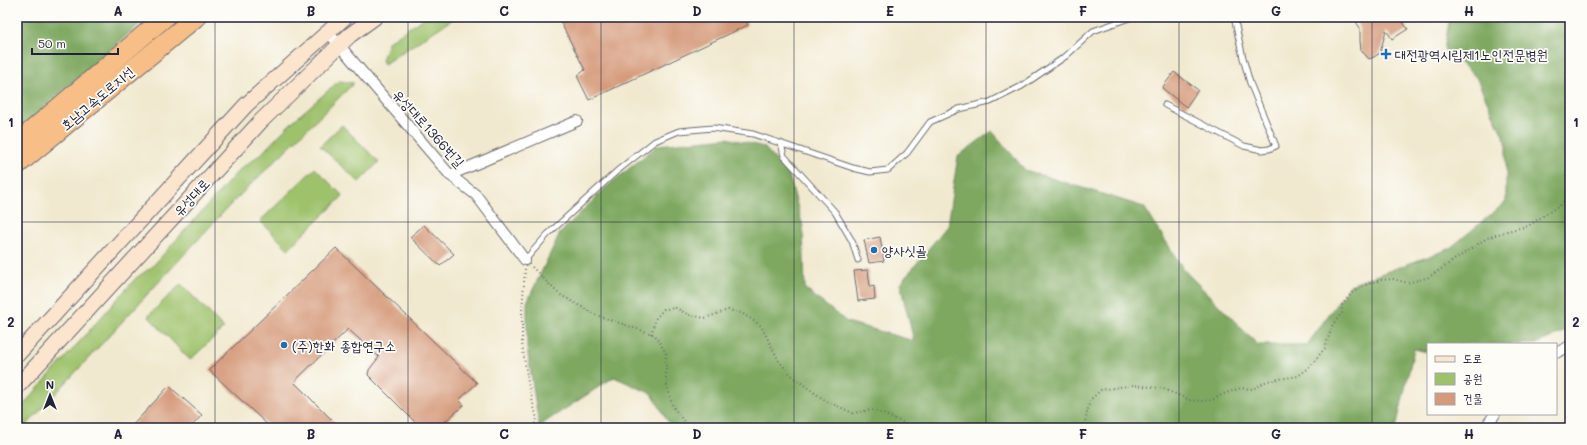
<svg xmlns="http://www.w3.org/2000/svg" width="1587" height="445" viewBox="0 0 1587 445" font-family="Mali,'Poor Story',sans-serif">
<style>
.green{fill:#9ec26c;stroke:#607254}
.forest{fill:#7ea860;stroke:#50654e}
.building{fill:#d59a7a}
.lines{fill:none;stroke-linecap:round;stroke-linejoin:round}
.lane-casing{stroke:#6a686f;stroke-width:7}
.street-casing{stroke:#6a686f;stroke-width:12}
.secondary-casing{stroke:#6a686f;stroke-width:17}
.highway-casing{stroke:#6a686f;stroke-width:21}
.path{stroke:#6a686f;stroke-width:2;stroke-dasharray:1 3;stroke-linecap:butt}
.lane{stroke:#fff;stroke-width:5}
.street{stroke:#fff;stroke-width:10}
.secondary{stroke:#fce5cf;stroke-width:15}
.highway{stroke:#f7be87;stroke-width:19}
.grid{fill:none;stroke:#22223b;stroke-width:1;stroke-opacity:0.55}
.poi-dot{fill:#1f6fb2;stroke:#fdfcf7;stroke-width:1.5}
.labels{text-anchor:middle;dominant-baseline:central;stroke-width:3.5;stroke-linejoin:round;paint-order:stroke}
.poi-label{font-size:14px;fill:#22223b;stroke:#fdfcf7;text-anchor:start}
.street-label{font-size:14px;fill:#22223b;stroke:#fdfcf7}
.neatline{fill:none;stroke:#22223b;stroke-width:1.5}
.grid-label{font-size:13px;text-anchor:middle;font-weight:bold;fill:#22223b}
</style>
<rect width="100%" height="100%" fill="#fdfcf7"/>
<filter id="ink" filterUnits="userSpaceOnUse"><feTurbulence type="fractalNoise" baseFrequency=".025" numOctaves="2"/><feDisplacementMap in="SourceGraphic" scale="8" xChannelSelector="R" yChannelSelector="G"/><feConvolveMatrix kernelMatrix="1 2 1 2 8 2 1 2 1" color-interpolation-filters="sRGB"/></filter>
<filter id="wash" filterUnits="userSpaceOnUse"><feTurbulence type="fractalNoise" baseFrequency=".012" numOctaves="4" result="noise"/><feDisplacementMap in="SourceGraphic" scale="16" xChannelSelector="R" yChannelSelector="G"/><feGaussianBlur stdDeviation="0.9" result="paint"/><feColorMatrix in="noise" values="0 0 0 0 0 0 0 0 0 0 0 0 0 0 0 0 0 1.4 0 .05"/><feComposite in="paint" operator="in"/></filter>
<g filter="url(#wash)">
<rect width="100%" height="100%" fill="#f1e9cf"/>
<g class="green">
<polygon points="425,17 456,17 384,64 382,60 388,42"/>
<polygon points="339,81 354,83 230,205 24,428 17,428 17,412 136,278 152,267 240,169 261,154 292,122"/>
<polygon points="342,125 379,162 359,182 320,146"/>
<polygon points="315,168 343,196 288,249 260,221"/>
<polygon points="181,284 224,328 190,360 148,316"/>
</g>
<g class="forest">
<polygon points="29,17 148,17 17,131 17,27"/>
<polygon points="1450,17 1570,17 1570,329 1536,344 1428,344 1428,352 1414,349 1396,428 673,428 667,420 652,394 614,377 539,426 527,348 527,302 560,233 604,189 658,145 727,138 764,147 789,175 803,227 805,289 847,322 914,341 900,284 947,226 958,156 992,131 1025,170 1144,207 1184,270 1258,345 1307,345 1350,285 1449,249 1506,202 1506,142 1476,77 1444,49"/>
</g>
<g id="blocks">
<g class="building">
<polygon points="558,17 744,17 748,25 589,100 577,76 585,70"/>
<polygon points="1353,17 1399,17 1408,29 1392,39 1386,30 1380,53 1374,57 1369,59 1361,50 1360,41 1360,28"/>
<polygon points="1174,72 1198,90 1186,107 1162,88"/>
<polygon points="424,225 454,254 440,266 410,237"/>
<polygon points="880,237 884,261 869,263 864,240"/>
<polygon points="336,248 477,383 459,400 464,405 438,428 421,428 368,375 369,370 379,357 348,329 294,382 340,428 271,428 209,370"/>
<polygon points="868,270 870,287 874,286 875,299 858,301 854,271"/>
<polygon points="169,386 202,415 190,428 130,428"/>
</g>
</g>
</g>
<g filter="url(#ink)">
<use href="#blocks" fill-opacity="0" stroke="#6a686f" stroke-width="1"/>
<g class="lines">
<g class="lane-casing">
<g id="lane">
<polyline points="1165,105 1244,146 1262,150 1269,149 1276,146 1250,83 1243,58 1234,17"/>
<polyline points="781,143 784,156 835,212 852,241 858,260"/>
<polyline points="525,260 548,234 617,171 655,141 679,131 713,128 753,134 853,168 870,172 888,170 907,153 930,122 959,109 990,102 1022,86 1066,56 1093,31 1132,17"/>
</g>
</g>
<g class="street-casing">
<g id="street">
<polyline points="17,17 18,17"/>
<polyline points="328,32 450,175 476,195 525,260"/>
<polyline points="450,175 577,121"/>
<polyline points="1556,353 1570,346"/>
<polyline points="1485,428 1495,414"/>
</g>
</g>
<g class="secondary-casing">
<g id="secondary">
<polyline points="17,355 246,105 345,17"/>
<polyline points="17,387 261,121 350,35 375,17"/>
</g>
</g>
<g class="highway-casing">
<g id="highway">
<polyline points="17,143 165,17"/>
<polyline points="17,165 196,17"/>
</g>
</g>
<g class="path">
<polyline points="532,267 559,294 596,315 655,335 666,353 666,382 673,407 689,428"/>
<polyline points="525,269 522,311 522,344 528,383 537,419 533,428"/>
<polyline points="651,334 656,318 664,309 676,308 689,315 705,318 728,310 742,313 761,326 779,361 794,378 826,401 853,413 872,410 883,414 916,428"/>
<polyline points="1081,428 1085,422 1090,400 1101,390 1133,385 1161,388 1190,400 1201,401 1212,400 1223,394 1241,388 1253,389 1267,381 1298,376 1309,368 1325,348 1333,324 1342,313 1342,305 1352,293 1365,285 1381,280 1393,279 1408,283 1429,277 1487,238 1507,231 1528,226 1560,205 1567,197 1569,188 1566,175 1570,167"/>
</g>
<use href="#lane" class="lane"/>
<use href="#street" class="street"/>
<use href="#secondary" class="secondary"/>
<use href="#highway" class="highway"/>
</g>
</g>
<path class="grid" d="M215,17V428M408,17V428M601,17V428M794,17V428M986,17V428M1179,17V428M1372,17V428M17,222H1570"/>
<g class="poi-dot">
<path d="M1384 48h4v4h4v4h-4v4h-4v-4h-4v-4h4z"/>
<circle cx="874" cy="250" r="4"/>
<circle cx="284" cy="345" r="4"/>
</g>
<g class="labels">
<g class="poi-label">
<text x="1395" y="54">대전광역시립제1노인전문병원</text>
<text x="882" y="250">양사싯골</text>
<text x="292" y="345">(주)한화 종합연구소</text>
</g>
<g class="street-label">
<text transform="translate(97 98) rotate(-40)">호남고속도로지선</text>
<text transform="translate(429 128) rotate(48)">유성대로1366번길</text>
<text transform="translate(191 197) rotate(-47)">유성대로</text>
</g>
</g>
<rect width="1587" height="445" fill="none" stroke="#fdfcf7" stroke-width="44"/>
<rect x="1427" y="343" width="130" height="72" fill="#fdfcf7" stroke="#a5a5ac"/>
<rect x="1435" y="356" width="20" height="6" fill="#fce5cf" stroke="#a5a5ac"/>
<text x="1463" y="363" font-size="12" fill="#22223b">도로</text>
<rect x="1435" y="373" width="20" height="12" fill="#9ec26c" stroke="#a5a5ac"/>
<text x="1463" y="383" font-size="12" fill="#22223b">공원</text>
<rect x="1435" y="393" width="20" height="12" fill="#d59a7a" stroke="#a5a5ac"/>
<text x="1463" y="403" font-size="12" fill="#22223b">건물</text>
<g transform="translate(50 395)" stroke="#fdfcf7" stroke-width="3" paint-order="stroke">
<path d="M0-3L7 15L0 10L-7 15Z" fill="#22223b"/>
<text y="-6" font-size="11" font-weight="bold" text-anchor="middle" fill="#22223b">N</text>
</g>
<path d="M32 48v6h86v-6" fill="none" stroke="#22223b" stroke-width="2"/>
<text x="38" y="48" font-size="12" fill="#22223b" stroke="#fdfcf7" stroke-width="3" paint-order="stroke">50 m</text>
<rect x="22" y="22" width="1543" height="401" class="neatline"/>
<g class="grid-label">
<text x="118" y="16">A</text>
<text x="311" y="16">B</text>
<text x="504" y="16">C</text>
<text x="697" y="16">D</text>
<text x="890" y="16">E</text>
<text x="1083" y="16">F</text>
<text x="1276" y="16">G</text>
<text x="1469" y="16">H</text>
<text x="11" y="127">1</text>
<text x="1576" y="127">1</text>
<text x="11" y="327">2</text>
<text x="1576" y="327">2</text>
<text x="118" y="439">A</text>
<text x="311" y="439">B</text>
<text x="504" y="439">C</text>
<text x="697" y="439">D</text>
<text x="890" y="439">E</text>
<text x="1083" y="439">F</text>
<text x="1276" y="439">G</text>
<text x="1469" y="439">H</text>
</g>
</svg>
